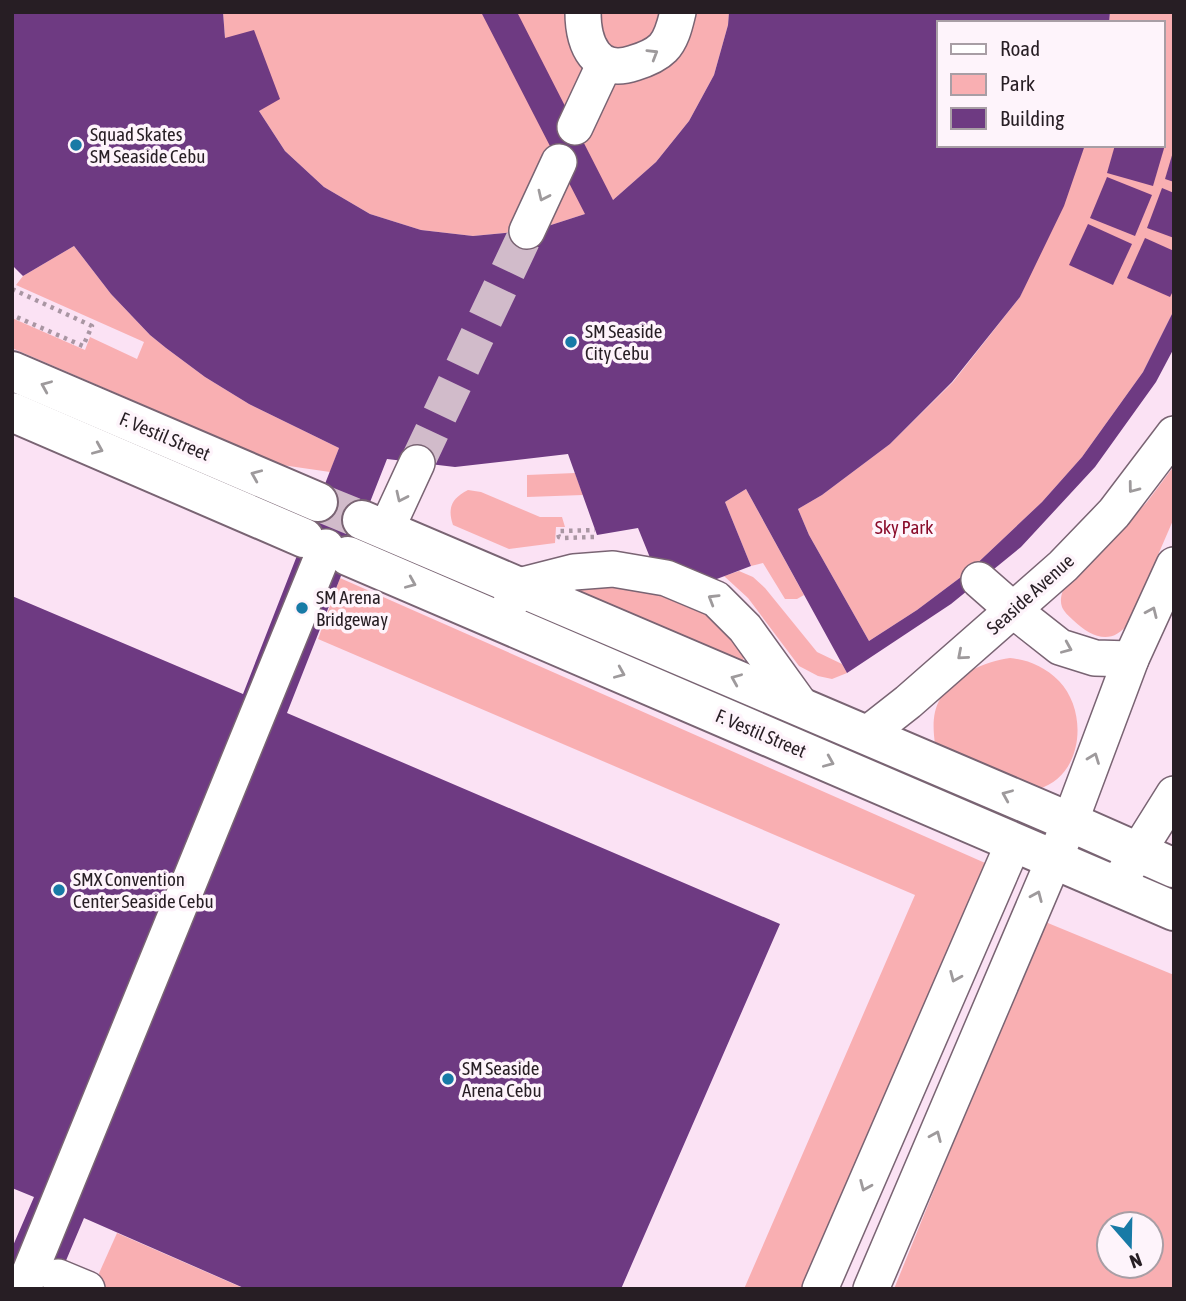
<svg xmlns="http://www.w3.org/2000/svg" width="1186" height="1301" viewBox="0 0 1186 1301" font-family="'Asap Condensed',sans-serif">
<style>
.green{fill:#f9afb2;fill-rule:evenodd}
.building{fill:#6e3a82}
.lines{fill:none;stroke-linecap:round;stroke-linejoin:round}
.minor-tunnel{stroke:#d1bbca;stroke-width:35;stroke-dasharray:35 18;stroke-linecap:butt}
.major-tunnel{stroke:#d1bbca;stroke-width:38;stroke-dasharray:38 19;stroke-linecap:butt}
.minor-casing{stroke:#796473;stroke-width:38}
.major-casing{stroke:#796473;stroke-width:42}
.path{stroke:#a996a3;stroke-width:4.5;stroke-dasharray:3.5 5;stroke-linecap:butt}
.minor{stroke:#fff;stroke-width:35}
.major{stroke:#fff;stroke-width:38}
.oneway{stroke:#9e9a9c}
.poi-dot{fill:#187aa6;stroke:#fef4fb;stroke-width:2.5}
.labels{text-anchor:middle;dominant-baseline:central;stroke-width:7;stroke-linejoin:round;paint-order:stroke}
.poi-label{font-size:19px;fill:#271e24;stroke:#fef4fb;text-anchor:start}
.street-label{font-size:19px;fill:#271e24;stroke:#fef4fb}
.park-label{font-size:19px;fill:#890a29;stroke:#fef4fb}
</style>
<rect width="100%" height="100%" fill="#fbe2f4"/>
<g class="green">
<polygon points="223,12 729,12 728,25 714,75 689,121 656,162 630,185 613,200 585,214 551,225 527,231 473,236 421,230 370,214 324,187 285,151 259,111 225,38"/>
<polygon points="1110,12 1174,12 1174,310 1143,372 1082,457 1042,502 969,571 917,610 869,641 809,535 798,509 822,495 890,444 953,382 1020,297 1085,145 1163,145 1163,23 1109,23"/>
<polygon points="74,246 111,294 150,335 166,348 205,377 249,404 339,448 330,472 282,465 12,348 12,318 85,350 90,337 137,359 144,342 16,285 23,276"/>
<path d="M1174,466V518L1129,622C1112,647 1091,637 1073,620C1069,616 1064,612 1062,607C1060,601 1061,596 1063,590L1147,502Z"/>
<polygon points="575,473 583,495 527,497 527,475"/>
<polygon points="746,489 804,595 797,599 785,599 763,563 751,566 725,502"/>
<path d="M468,490L481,492L540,517H562L565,527H556L555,543L509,549L453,525C447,508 452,498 468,490Z"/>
<polygon points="739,571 753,577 765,588 817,652 842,664 847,673 832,679 818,676 799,666 748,598 724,576"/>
<polygon points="340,578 1001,870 820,1289 744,1289 915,895 318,639"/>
<polygon points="604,579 710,608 744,655 742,668 570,593 576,586"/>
<path d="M1010,658C1029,660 1045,667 1059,681C1089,712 1083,777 1038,789L935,744C933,729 932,713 940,699C952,676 985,661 1010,658Z"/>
<path d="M1043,921L1174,975V1289H894ZM1109,1224H1151V1266H1109Z"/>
<polygon points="117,1233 243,1288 92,1289"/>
</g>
<g class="building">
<polygon points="12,12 223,12 225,38 254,30 280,99 259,111 285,151 324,187 370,214 421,230 473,236 527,231 551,225 585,214 481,12 517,12 613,200 656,162 689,121 714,75 728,25 729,12 1110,12 1109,23 939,23 939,145 1085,145 1064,206 1020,297 952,382 890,444 822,495 798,509 809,535 869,641 917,610 969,571 1042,502 1082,457 1143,372 1174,310 1174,348 1156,382 1095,467 1021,547 951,604 847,673 746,489 725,502 751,566 701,585 653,565 638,528 597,535 568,454 455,467 387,459 287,713 780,924 621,1289 246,1289 84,1218 54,1289 12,1289 12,1248 34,1197 12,1188 12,596 243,694 339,448 249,404 205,377 166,348 150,335 111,294 74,246 23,276 12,265"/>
<polygon points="1115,145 1165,145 1153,186 1107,173"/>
<polygon points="1173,152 1174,152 1174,182 1165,179"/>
<polygon points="1107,177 1152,195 1135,236 1090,218"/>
<polygon points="1162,188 1174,193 1174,238 1147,228"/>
<polygon points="1088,224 1132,244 1113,285 1069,265"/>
<polygon points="1145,238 1174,251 1174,289 1170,297 1127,278"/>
</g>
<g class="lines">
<polyline class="minor-tunnel" points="417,463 527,231"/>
<polyline class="major-tunnel" points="318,502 362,520"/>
<g class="minor-casing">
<g id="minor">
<path d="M583,12C583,44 596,76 634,63C644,60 655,56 663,48C672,39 675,24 678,12"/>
<polyline points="575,127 604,65"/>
<polyline points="527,231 559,162"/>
<polyline points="386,530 417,463"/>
<polyline points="979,580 1013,610 1060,647 1095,658 1131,659"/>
<polyline points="511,602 519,586 574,572 613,569 666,578 716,599 745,628 802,707"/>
<polyline points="866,735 908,702 1063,566 1114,513 1174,434"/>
<polyline points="1122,877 1174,794"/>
<polyline points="58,1277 87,1289"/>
<polyline points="23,1289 326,547"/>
<polyline points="820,1289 1014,842"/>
<polyline points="871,1289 1070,822 1131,659 1174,565"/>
</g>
</g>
<g class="major-casing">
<g id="major">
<polyline points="12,371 318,502"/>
<polyline points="12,412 304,538"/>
<polyline points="362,520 1070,822 1174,868"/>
<polyline points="348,556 1174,911"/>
</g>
</g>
<g class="path">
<polyline points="12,289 92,326 83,346 12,315"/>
<polyline points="594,537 562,538 559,537 558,534 560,531 595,530"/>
</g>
<use href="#minor" class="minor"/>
<use href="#major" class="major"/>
</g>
<defs><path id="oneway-chevron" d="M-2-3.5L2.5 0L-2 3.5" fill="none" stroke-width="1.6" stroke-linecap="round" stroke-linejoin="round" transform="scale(1.75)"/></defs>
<g class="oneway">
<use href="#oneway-chevron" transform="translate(653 54) rotate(-31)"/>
<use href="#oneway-chevron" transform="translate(543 196) rotate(115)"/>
<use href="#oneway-chevron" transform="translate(46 386) rotate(-157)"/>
<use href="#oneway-chevron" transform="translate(98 449) rotate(23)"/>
<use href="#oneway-chevron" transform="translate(256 475) rotate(-157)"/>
<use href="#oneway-chevron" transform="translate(1133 488) rotate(127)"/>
<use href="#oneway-chevron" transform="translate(401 497) rotate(115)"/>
<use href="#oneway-chevron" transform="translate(411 583) rotate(23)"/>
<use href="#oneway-chevron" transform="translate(713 599) rotate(-149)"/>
<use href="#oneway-chevron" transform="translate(1152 612) rotate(-66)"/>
<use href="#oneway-chevron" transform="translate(1067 648) rotate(23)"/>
<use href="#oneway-chevron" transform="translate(962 655) rotate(139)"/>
<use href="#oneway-chevron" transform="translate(620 673) rotate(23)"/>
<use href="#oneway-chevron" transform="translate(736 679) rotate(-157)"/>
<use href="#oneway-chevron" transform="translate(1094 758) rotate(-69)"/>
<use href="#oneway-chevron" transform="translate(829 762) rotate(23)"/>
<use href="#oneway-chevron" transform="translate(1007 795) rotate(-157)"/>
<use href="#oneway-chevron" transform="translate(1037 896) rotate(-67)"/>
<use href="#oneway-chevron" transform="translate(955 977) rotate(113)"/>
<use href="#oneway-chevron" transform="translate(936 1136) rotate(-67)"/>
<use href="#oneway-chevron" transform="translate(865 1186) rotate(113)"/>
</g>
<g class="poi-dot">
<circle cx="76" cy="145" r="7"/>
<circle cx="571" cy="342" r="7"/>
<circle cx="302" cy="608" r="7"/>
<circle cx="59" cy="890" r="7"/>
<circle cx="448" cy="1079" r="7"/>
</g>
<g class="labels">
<g class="poi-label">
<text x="90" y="134">Squad Skates<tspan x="90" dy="22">SM Seaside Cebu</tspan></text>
<text x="585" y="331">SM Seaside<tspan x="585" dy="22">City Cebu</tspan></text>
<text x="316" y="597">SM Arena<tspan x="316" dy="22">Bridgeway</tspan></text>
<text x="73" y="879">SMX Convention<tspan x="73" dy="22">Center Seaside Cebu</tspan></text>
<text x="462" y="1068">SM Seaside<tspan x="462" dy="22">Arena Cebu</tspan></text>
</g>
<g class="street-label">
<text transform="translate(165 436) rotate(23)">F. Vestil Street</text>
<text transform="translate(1030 594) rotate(-42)">Seaside Avenue</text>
<text transform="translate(761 733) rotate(23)">F. Vestil Street</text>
</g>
<g class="park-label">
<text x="904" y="527">Sky Park</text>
</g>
</g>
<rect width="1186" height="1301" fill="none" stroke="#271e24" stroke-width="28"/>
<rect x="937" y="21" width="228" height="126" fill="#fef4fb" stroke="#a89ea5" stroke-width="2"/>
<rect x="951" y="44" width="35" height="10" fill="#ffffff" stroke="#a89ea5" stroke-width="2"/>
<text x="1000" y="56" font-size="21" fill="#271e24">Road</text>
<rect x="951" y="74" width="35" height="21" fill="#f9afb2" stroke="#a89ea5" stroke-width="2"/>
<text x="1000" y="91" font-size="21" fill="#271e24">Park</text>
<rect x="951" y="108" width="35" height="21" fill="#6e3a82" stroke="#a89ea5" stroke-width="2"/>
<text x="1000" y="126" font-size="21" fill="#271e24">Building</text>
<g transform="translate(1130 1245) rotate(160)"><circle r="33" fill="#fef4fb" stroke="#a89ea5" stroke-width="2"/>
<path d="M0-5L12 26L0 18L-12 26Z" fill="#187aa6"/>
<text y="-10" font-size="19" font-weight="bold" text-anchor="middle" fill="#271e24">N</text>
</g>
</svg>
